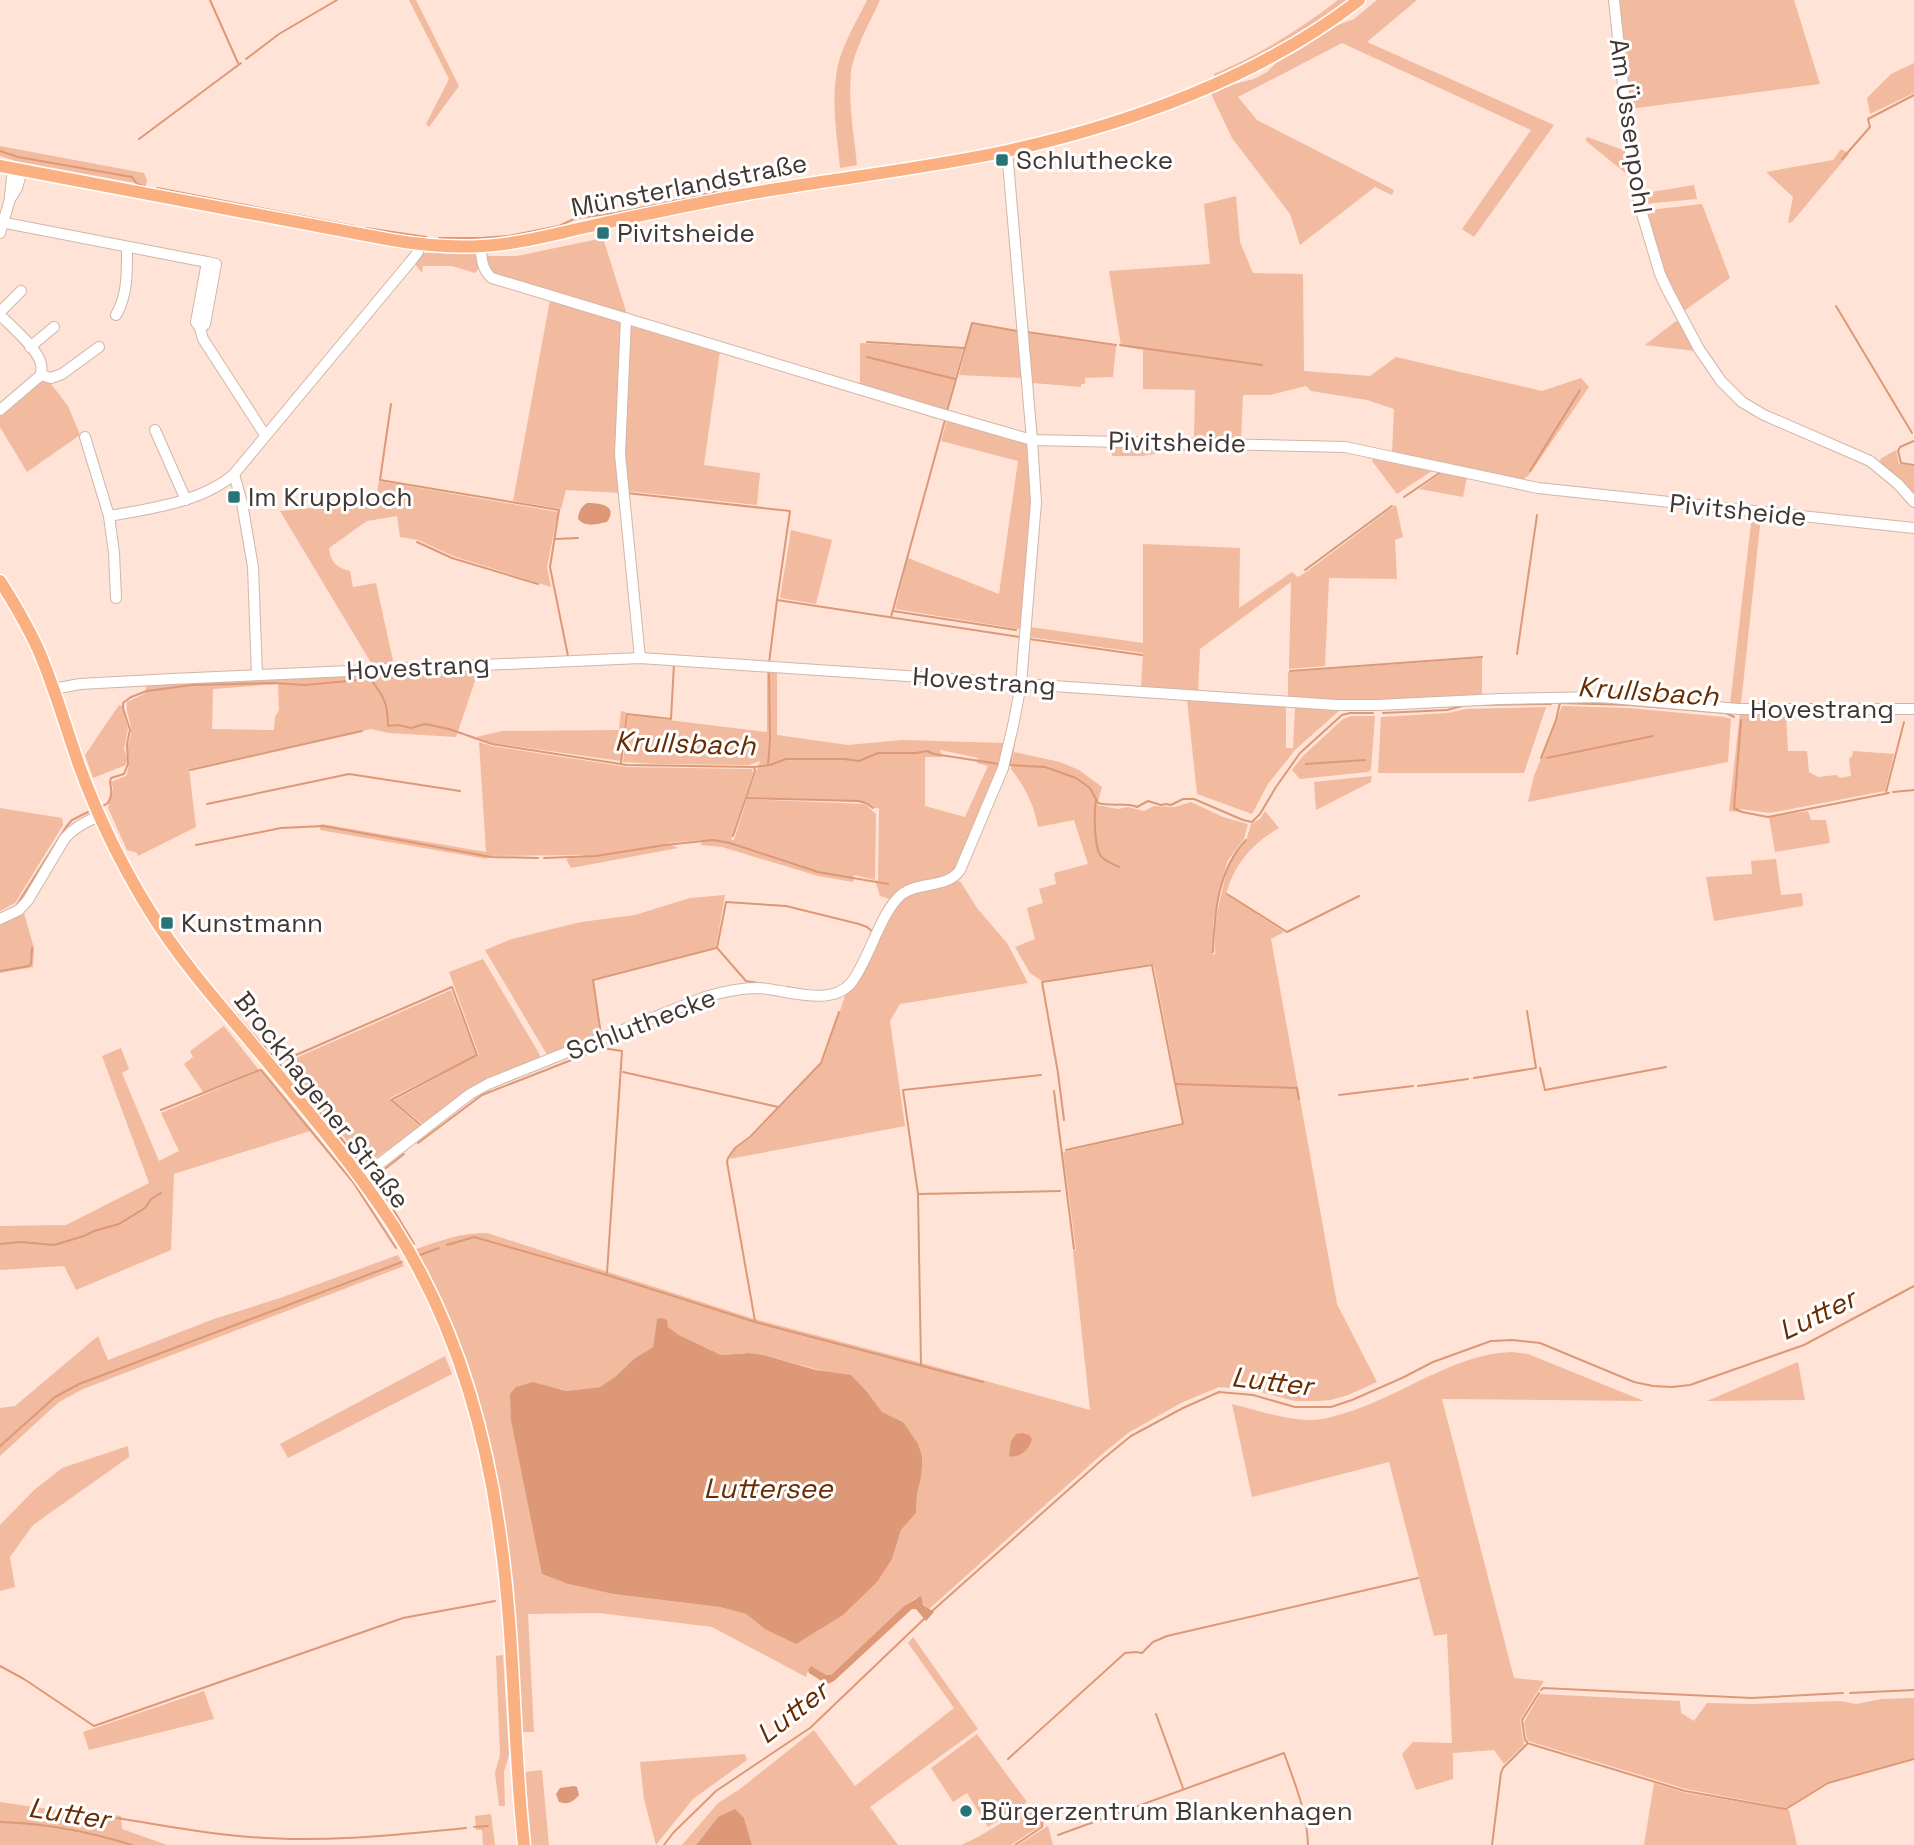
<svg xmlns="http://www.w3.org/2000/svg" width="1914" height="1845" viewBox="0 0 1914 1845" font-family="'Space Grotesk',sans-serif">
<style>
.green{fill:#f2ba9e;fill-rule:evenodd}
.water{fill:#d97}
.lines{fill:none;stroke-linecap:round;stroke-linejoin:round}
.stream{stroke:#d97;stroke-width:2}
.minor-casing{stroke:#d0b6a9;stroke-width:12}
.major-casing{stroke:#fff;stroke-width:15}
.minor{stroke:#fff;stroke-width:10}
.major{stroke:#fbb082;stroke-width:12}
.poi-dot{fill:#287375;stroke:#fff;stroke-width:2.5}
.labels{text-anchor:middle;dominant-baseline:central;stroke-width:6;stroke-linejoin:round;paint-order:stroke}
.street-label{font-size:26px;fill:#413631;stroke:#fff}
.poi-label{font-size:26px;fill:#413631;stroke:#fff;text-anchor:start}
.water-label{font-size:28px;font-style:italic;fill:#692b02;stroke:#fff}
</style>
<rect width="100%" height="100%" fill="#ffe3d6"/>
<g class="green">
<polygon points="409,0 416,0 459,86 429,127 426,124 449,79"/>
<path d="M867,0H880C871,20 854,50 851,72C848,102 854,135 857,165L840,168C837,135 831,102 837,70C841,47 857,21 867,0Z"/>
<path d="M1338,0H1348C1309,34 1261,56 1215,79L1214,74C1259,55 1299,30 1338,0Z"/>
<polygon points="1377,0 1417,0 1367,42 1554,125 1474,237 1462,229 1531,130 1342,43 1238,97 1257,120 1394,190 1392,195 1375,187 1300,245 1290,214 1232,138 1211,94 1234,84 1254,79 1267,72 1276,63 1301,49 1338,25 1354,19"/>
<polygon points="1615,0 1794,0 1820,84 1629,109"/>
<polygon points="1914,63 1914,93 1870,114 1867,98 1891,74"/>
<polygon points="1587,137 1626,151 1629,176 1586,141"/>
<polygon points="0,146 144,173 147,180 146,185 16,161 0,156"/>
<polygon points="1841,149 1849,154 1792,222 1788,223 1793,197 1766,172 1833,160"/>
<polygon points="1694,185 1697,199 1643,204 1640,194"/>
<polygon points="1236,196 1240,242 1253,273 1303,274 1304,371 1370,376 1396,357 1542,391 1581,378 1589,387 1529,475 1521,481 1392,452 1394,409 1367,400 1311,391 1306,386 1270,395 1243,395 1241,441 1194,438 1195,390 1143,389 1143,350 1121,346 1109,271 1210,264 1204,204"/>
<polygon points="1702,204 1730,278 1681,313 1663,273 1646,213 1649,210"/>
<polygon points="603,238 626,311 625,315 493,276 487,267 487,256 517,256"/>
<polygon points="424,253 475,254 480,267 475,273 452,266 423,266 422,273 415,264"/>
<polygon points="550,300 620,320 620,330 616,454 620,493 566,490 561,509 513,501"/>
<polygon points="1676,321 1681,323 1695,351 1645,345"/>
<polygon points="629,322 720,351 704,465 760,473 757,505 626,491 623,455"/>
<polygon points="972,324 1020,332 1024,378 959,375"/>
<polygon points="1027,333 1116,346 1113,377 1085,378 1085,384 1081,384 1081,387 1033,383"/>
<polygon points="860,343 963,349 946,412 860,385"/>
<polygon points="48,380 68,406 80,435 27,472 0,427 0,417 42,381"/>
<polygon points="947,420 1030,442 1034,501 1024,630 895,609 908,558 999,594 1018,461 941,441"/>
<polygon points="1113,444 1237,446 1237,452 1172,451 1142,456 1112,456"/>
<polygon points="1896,450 1899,464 1914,466 1914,497 1881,465 1880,459"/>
<polygon points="1377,455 1435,469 1397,494 1372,461"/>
<polygon points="1443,472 1467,477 1463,497 1419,489"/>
<path d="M379,481L558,512L547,567L551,587L453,556L418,540L400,537L397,516L367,521L329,548C331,563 336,567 350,571L353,587L376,583L393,661L389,665L373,666L280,511L375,502Z"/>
<polygon points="1396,505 1403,537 1395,540 1397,579 1329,578 1325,666 1289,669 1291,582 1200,649 1198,692 1141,687 1143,653 1029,637 1030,627 1143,643 1143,544 1240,548 1239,608 1292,572 1298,577 1306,572"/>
<polygon points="1752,515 1761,516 1741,704 1730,704"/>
<polygon points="791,530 832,540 816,604 780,598"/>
<polygon points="1482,658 1482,696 1377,701 1288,699 1288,672"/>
<path d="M477,669V675L456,737L389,733L371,729L189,769L196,827L138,856L137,853L127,850L108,808L113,789L111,782L126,776C131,763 127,759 128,747C128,742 132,736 131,730C131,720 125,712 127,702L146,693V686L177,683ZM278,684L279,710L275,717L274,730L212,729L213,689Z"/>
<path d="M767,670L777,671V735L848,745L902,740L1006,743L1002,759L956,872L893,900L880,896L875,880L854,875L853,882L818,876L722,847L701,845L702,840L667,843L678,848L571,868L566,859L586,855L487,856V859L320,830L321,824L486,852L479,742L492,746L627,767L752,769L753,773L731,840H734L747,799L865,804L876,814L875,880L878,881L879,808H874L866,802L747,797L760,761L749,765L658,764L623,762L628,715L767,732ZM940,750L978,758L977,763L988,766L965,817L925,806V757H942Z"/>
<polygon points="1187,700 1286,707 1286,748 1293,748 1295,707 1340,710 1295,750 1268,784 1252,814 1197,794"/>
<polygon points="119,705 122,706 128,729 124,749 127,757 126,765 93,778 85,755"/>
<polygon points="1562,706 1629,708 1724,717 1731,719 1728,762 1528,802 1534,776"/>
<polygon points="1546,707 1524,773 1378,773 1381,717 1448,713 1466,709"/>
<polygon points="621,711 626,712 621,761 492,743 476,737 502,731 619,730"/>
<polygon points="1740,713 1786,714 1788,751 1807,751 1809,772 1818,777 1836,775 1840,778 1851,776 1849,758 1852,757 1853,751 1894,754 1885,791 1770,813 1740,809 1739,812 1729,811"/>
<polygon points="1351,716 1375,716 1371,770 1368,772 1300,779 1292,770 1303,756 1343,719"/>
<path d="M1014,752L1060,762L1079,770L1102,787L1097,805L1118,809L1128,807L1144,811L1154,806L1175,807L1191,802L1223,817L1248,824L1244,839L1228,860L1223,877L1213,922V955L1215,954V922L1225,878L1230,861L1246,841L1251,824L1260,819L1265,811L1279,828C1252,843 1234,865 1226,894L1284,932L1271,939L1337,1304L1377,1382L1348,1395L1331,1400L1317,1401H1295L1253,1390L1219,1387L1181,1403L1128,1433L1101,1455L929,1609L916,1598L904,1606L831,1675H826L809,1668L806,1677L712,1627L599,1613L528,1614L534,1732H522C515,1617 511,1507 478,1396C464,1344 441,1297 416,1249C439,1241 463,1232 487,1233L754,1319L918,1362L1090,1410L1073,1251L1076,1250L1063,1152L1184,1125L1154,966L1151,964L1042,981L1030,973L1015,947L1035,939L1027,908L1043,903L1039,889L1056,884L1054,873L1088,864L1074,820L1038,827C1034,804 1025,787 1011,769ZM657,1319L679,1335L721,1355L749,1353L764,1355L830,1373L868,1393L882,1412L903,1422L922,1456L921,1478L917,1494L916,1513L901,1530L892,1559L765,1629L746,1614L720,1607L613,1594L568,1584L542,1574L532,1382L566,1391L600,1387L616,1376L635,1358L653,1347Z"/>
<polygon points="1372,776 1371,782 1316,810 1314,782"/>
<polygon points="0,808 62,818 63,825 15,903 0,911"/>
<polygon points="1808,811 1811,820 1826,820 1830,843 1775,852 1769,817"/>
<polygon points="1776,859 1781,895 1802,893 1803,906 1714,921 1706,877 1752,874 1751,861"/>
<polygon points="960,881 977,908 1007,943 1028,983 900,1004 890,1021 905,1126 729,1159 735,1149 751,1138 822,1063 846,993 855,985 895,908 902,898 924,889"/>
<polygon points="725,895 716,947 593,979 600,1035 550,1055 546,1053 485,950 512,939 581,922 635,915 690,898"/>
<polygon points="24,913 34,948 33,967 0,973 0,924"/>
<polygon points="483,959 540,1055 539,1061 424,1125 393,1101 479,1055 449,972"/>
<polygon points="451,990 476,1054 475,1056 390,1098 390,1101 421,1127 367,1164 282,1064"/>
<polygon points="224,1026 259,1070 203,1092 184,1064 193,1057 190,1051"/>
<polygon points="121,1048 129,1069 122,1073 159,1161 179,1151 161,1113 260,1071 310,1131 174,1174 171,1250 76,1290 64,1266 0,1270 0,1226 66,1225 149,1183 102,1056"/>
<polygon points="398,1255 404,1266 83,1389 59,1402 0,1456 0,1408 15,1406 98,1336 108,1360 214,1319 280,1298"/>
<path d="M1512,1352L1528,1354L1644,1401L1442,1399L1514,1678L1544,1681L1520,1720L1524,1745L1504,1764L1494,1750L1453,1753V1779L1416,1790L1402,1754L1413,1742L1452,1743L1447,1634L1434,1636L1389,1462L1252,1497L1232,1404C1257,1410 1284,1420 1310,1420C1321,1420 1332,1417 1342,1414C1399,1398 1452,1354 1512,1352Z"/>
<polygon points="445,1356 452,1374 288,1458 280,1444"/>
<polygon points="1798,1362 1805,1400 1707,1401"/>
<polygon points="128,1446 129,1457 33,1525 10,1557 15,1587 0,1591 0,1525 34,1490 62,1468"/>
<polygon points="913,1637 978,1729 870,1807 898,1845 752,1845 744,1818 718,1817 696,1845 682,1845 718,1803 740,1789 814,1730 855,1786 954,1708 908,1643"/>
<polygon points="503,1655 509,1755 504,1772 505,1806 499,1806 495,1773 500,1755 496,1656"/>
<polygon points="204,1691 214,1719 89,1750 83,1732"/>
<polygon points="1540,1694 1680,1701 1681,1713 1694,1721 1707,1703 1752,1704 1840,1701 1856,1704 1882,1699 1914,1698 1914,1758 1828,1782 1787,1808 1686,1789 1531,1742 1527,1740 1524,1722"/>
<polygon points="977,1734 1027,1802 988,1827 967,1793 953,1802 931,1768"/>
<polygon points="745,1754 747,1760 693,1799 656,1845 644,1799 640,1762"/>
<polygon points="542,1770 549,1845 531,1845 525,1772"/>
<polygon points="1654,1783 1686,1793 1789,1810 1797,1845 1644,1845"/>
<polygon points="0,1802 69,1812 87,1811 121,1816 122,1829 167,1845 0,1845"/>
<polygon points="1033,1804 1041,1816 1042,1825 1011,1845 961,1845 978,1837"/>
<polygon points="491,1814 495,1845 483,1845 482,1830 476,1830 475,1816"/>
<polygon points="1048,1826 1053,1845 1018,1845"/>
</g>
<g class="water">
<path d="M587,503C599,503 619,505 607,522C597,524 586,528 578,519C579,511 580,508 587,503Z"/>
<polygon points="662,1318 667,1320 668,1327 679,1335 721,1355 749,1353 764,1355 816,1370 851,1375 868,1393 882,1412 903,1422 918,1444 922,1456 922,1466 921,1478 917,1494 916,1513 901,1530 892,1559 877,1582 843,1615 796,1644 765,1629 746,1614 720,1607 613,1594 568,1584 542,1574 511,1420 510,1394 516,1387 533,1382 566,1391 600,1387 616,1376 635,1358 653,1347 657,1319"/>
<path d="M1022,1433L1029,1435L1032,1439C1030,1449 1019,1459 1009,1456L1011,1441L1016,1434Z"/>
<polygon points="921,1596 923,1605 934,1612 926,1621 916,1609 912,1609 834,1681 828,1684 823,1682 809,1673 808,1670 811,1666 826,1675 831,1675 904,1606"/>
<path d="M574,1786L577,1787L579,1795C573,1802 568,1805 559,1802L556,1794L560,1788Z"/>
<polygon points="735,1809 744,1818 752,1845 696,1845 718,1817"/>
</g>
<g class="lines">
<g class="stream">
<polyline points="210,0 238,63"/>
<polyline points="246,59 279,34 337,0"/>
<polyline points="139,139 241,63"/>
<polyline points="0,151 18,157 132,177 137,184 145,186"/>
<polyline points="1842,159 1870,127 1868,119 1914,95"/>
<polyline points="157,188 354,226"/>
<polyline points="366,228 426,237"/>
<polyline points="439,238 480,238 508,236 559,226 576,218 616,213 730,189"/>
<polyline points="1836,306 1912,433"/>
<polyline points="1027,332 1116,345"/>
<polyline points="867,342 964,348"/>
<polyline points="1120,345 1262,365"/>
<polyline points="867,357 955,379"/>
<polyline points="391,404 380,480 559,510 550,567 568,656"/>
<polyline points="947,411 972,323 1017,331"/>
<polyline points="1914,441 1900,447 1898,451 1901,463 1914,465"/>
<polyline points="1530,471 1580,390"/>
<polyline points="627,493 790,511 777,600"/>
<polyline points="1404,497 1441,472"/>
<polyline points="555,539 578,538"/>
<polyline points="417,542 452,558 538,584"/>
<polyline points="1305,570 1392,506"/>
<polyline points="893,611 1016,630"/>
<polyline points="891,617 945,420"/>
<polyline points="1029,639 1142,655"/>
<polyline points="1517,654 1537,515"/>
<polyline points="769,663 777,600 1020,637"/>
<polyline points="1290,671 1482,657"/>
<polyline points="1559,703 1629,705 1726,713 1734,717"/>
<polyline points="1478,705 1551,704"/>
<polyline points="1383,713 1447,710 1462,706"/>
<polyline points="1741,720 1734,808 1742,812 1768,817 1889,793"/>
<polyline points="1541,758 1556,720 1560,703"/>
<polyline points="1547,758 1653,736"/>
<polyline points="621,763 627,714 671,719 674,664"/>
<polyline points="1306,764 1365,760"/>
<polyline points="768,765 770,739 769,672"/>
<path d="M1008,765L1045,767L1076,778L1090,788L1098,803C1113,807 1123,802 1137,807L1148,801L1161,805L1166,804L1171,805L1183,799H1194L1243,820L1252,822L1260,814L1276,787L1300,753L1342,715L1350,713H1373"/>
<polyline points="1010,765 1015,737"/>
<polyline points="190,770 362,731"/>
<polyline points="1886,792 1904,722"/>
<polyline points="1893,792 1914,790"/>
<polyline points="746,798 858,801 866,803 873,808"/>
<path d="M1096,799C1094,812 1094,844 1100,855C1104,861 1113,864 1119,867"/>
<polyline points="207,804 349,774 460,791"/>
<path d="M103,806L108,803C110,799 112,793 111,789C111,784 109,783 111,778L124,774L128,764L127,744L130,730L123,708V703L131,697L147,691L192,685L273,683L305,685L359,680L368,676C382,694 388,701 388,726L398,725L411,728L425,724L449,729L492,744L627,765L754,767L770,765L786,759H844L859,761L878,753H916L927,751L934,754L999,764"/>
<polyline points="733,836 755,771 754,767"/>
<polyline points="196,845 281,828 324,826 491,857 538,858"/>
<polyline points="544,858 596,856 665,845 713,840 730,843 818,872 888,884"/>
<polyline points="1227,894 1287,932 1359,896"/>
<polyline points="16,906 66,827 72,820 88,812"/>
<polyline points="717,948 726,902 786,906 859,924 867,927 873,932"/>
<polyline points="718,949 746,981 764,984"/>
<path d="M1213,952C1214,914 1218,869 1246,840"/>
<polyline points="0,971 29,966 31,964 32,948"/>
<polyline points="787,987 809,991"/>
<polyline points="215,990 276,1060 281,1061 280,1065 364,1166 367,1167"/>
<polyline points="601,1035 593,980 716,948"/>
<polyline points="280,1062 452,987 477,1055 391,1100 422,1126"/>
<polyline points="1540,1068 1545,1090 1666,1067"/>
<polyline points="261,1070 353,1182 396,1248"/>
<polyline points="623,1072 778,1107"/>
<polyline points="1474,1078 1536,1068 1527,1011"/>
<polyline points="1176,1084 1297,1088 1299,1099"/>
<polyline points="1418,1086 1468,1079"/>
<polyline points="1054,1091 1074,1249"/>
<polyline points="1339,1095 1413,1086"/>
<polyline points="161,1110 260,1070"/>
<polyline points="1064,1120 1058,1073 1042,982 1152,965 1183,1124 1066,1150"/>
<polyline points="418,1143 482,1095 602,1048 622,1051 607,1273"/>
<polyline points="404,1154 377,1175 375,1179 414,1244"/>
<polyline points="919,1194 1060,1191"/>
<polyline points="0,1244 21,1242 54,1245 84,1236 94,1231 119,1224 145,1208 151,1199 161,1193"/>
<polyline points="447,1245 474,1237 607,1275 755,1322 983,1382"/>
<polyline points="420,1255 439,1248"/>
<polyline points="755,1321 727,1162 728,1158 735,1148 750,1137 821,1063 839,1012"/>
<polyline points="921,1365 918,1194 903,1090 1041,1075"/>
<polyline points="0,1446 55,1397 79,1384 402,1262"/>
<polyline points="931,1612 1104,1458 1131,1436 1183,1408 1219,1392 1253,1395 1295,1407 1331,1407 1352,1400 1402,1378 1433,1362 1491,1341 1512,1340 1540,1343 1634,1382 1653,1386 1672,1387 1690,1385 1804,1345 1914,1286"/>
<polyline points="0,1666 24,1679 94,1726 403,1618 495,1601"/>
<polyline points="1541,1690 1543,1688 1752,1698 1843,1693"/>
<polyline points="1850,1693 1914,1690"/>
<polyline points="1156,1714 1183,1788"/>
<polyline points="1527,1742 1525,1740 1522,1720 1539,1693"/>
<polyline points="1527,1743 1685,1791 1786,1809 1828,1783 1914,1759"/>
<polyline points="1008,1759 1125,1653 1136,1652 1142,1653 1153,1642 1167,1636 1418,1578"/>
<path d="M117,1818C161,1825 206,1834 250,1837C322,1843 395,1835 466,1828"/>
<path d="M0,1822C44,1823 90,1832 132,1845"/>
<polyline points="474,1827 488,1826"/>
<path d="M1058,1835L1284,1753C1295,1784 1307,1812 1308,1845"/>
<polyline points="664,1845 673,1833 716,1791 810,1728 925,1618"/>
<polyline points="1015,1845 1042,1827 1043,1819"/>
<polyline points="1492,1845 1501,1773 1503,1768 1527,1744"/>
</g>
<g class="minor-casing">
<g id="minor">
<polyline points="1614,0 1630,151 1640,207 1660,274 1668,291 1699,349 1721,381 1742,402 1764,415 1870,461 1898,484 1914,502"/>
<polyline points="10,196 13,169"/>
<polyline points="0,222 207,262 196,322 200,328 205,324 216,264 207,262"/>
<polyline points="0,233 10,199 17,188 22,170"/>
<path d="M481,246C481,258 482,270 492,278L935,412L1032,440L1345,447L1538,488L1914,528"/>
<polyline points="0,312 21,291"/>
<path d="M0,315C11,326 38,349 41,364C42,368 41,371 41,375L0,410"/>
<path d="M116,315C128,295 127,270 127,247"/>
<polyline points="626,318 620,454 640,658"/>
<polyline points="200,328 203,339 265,435"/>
<polyline points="30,347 54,327"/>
<polyline points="41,375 51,378 62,374 99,347"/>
<polyline points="155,430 186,500"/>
<polyline points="85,437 109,516 114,553 116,598"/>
<polyline points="234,474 242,503 253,567 257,675"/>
<path d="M109,516C148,509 203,502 234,474L411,261L418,252L419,244"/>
<polyline points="53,689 80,684 172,679 640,658 1336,705 1378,705 1500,699 1600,697 1738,709 1914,709"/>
<path d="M0,919L19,910L28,900L65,838C75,827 86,821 100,816"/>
<path d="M361,1178L470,1094L488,1084L705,997C722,992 739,988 758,988C785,989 830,1008 851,983C869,961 880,912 902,894C919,881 947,889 960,870L1003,768L1013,726L1021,684L1036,502L1032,440L1007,151"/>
</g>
</g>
<g class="major-casing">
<g id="major">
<path d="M0,166L392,240C422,245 452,248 482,246C519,244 554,234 591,226C635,216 680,207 725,198C819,180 914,171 1007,151C1129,124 1260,77 1359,0"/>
<path d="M0,581C14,603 27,625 38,649C55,688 66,729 80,768C98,817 121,864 148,908C176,954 211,995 246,1036C297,1098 349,1158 393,1225C454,1320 487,1432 501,1543C515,1643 513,1745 524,1845"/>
</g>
</g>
<use href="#minor" class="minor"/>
<use href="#major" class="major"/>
</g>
<g class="poi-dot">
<rect x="995" y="153" width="14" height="14" rx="3.5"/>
<rect x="596" y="226" width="14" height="14" rx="3.5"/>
<rect x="227" y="490" width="14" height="14" rx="3.5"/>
<rect x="160" y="916" width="14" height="14" rx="3.5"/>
<circle cx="966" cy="1811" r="7"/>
</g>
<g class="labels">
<g class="street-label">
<text transform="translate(1631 126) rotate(82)">Am Üssenpohl</text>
<text transform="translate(689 185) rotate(-11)">Münsterlandstraße</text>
<text transform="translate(1177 442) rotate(1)">Pivitsheide</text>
<text transform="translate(1738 510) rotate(6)">Pivitsheide</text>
<text transform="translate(418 667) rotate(-3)">Hovestrang</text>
<text transform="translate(984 681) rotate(4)">Hovestrang</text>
<text x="1822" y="709">Hovestrang</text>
<text transform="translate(641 1024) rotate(-21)">Schluthecke</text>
<text transform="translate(322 1100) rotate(52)">Brockhagener Straße</text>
</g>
<g class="poi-label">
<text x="1016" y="160">Schluthecke</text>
<text x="617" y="233">Pivitsheide</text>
<text x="248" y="497">Im Krupploch</text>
<text x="181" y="923">Kunstmann</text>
<text x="980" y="1811">Bürgerzentrum Blankenhagen</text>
</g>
<g class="water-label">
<text transform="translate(1648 691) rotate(4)">Krullsbach</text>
<text transform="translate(685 743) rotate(2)">Krullsbach</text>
<text transform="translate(1817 1314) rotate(-26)">Lutter</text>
<text transform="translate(1272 1381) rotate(7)">Lutter</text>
<text x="768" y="1488">Luttersee</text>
<text transform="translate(792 1712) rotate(-38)">Lutter</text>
<text transform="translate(69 1813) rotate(9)">Lutter</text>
</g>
</g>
</svg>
